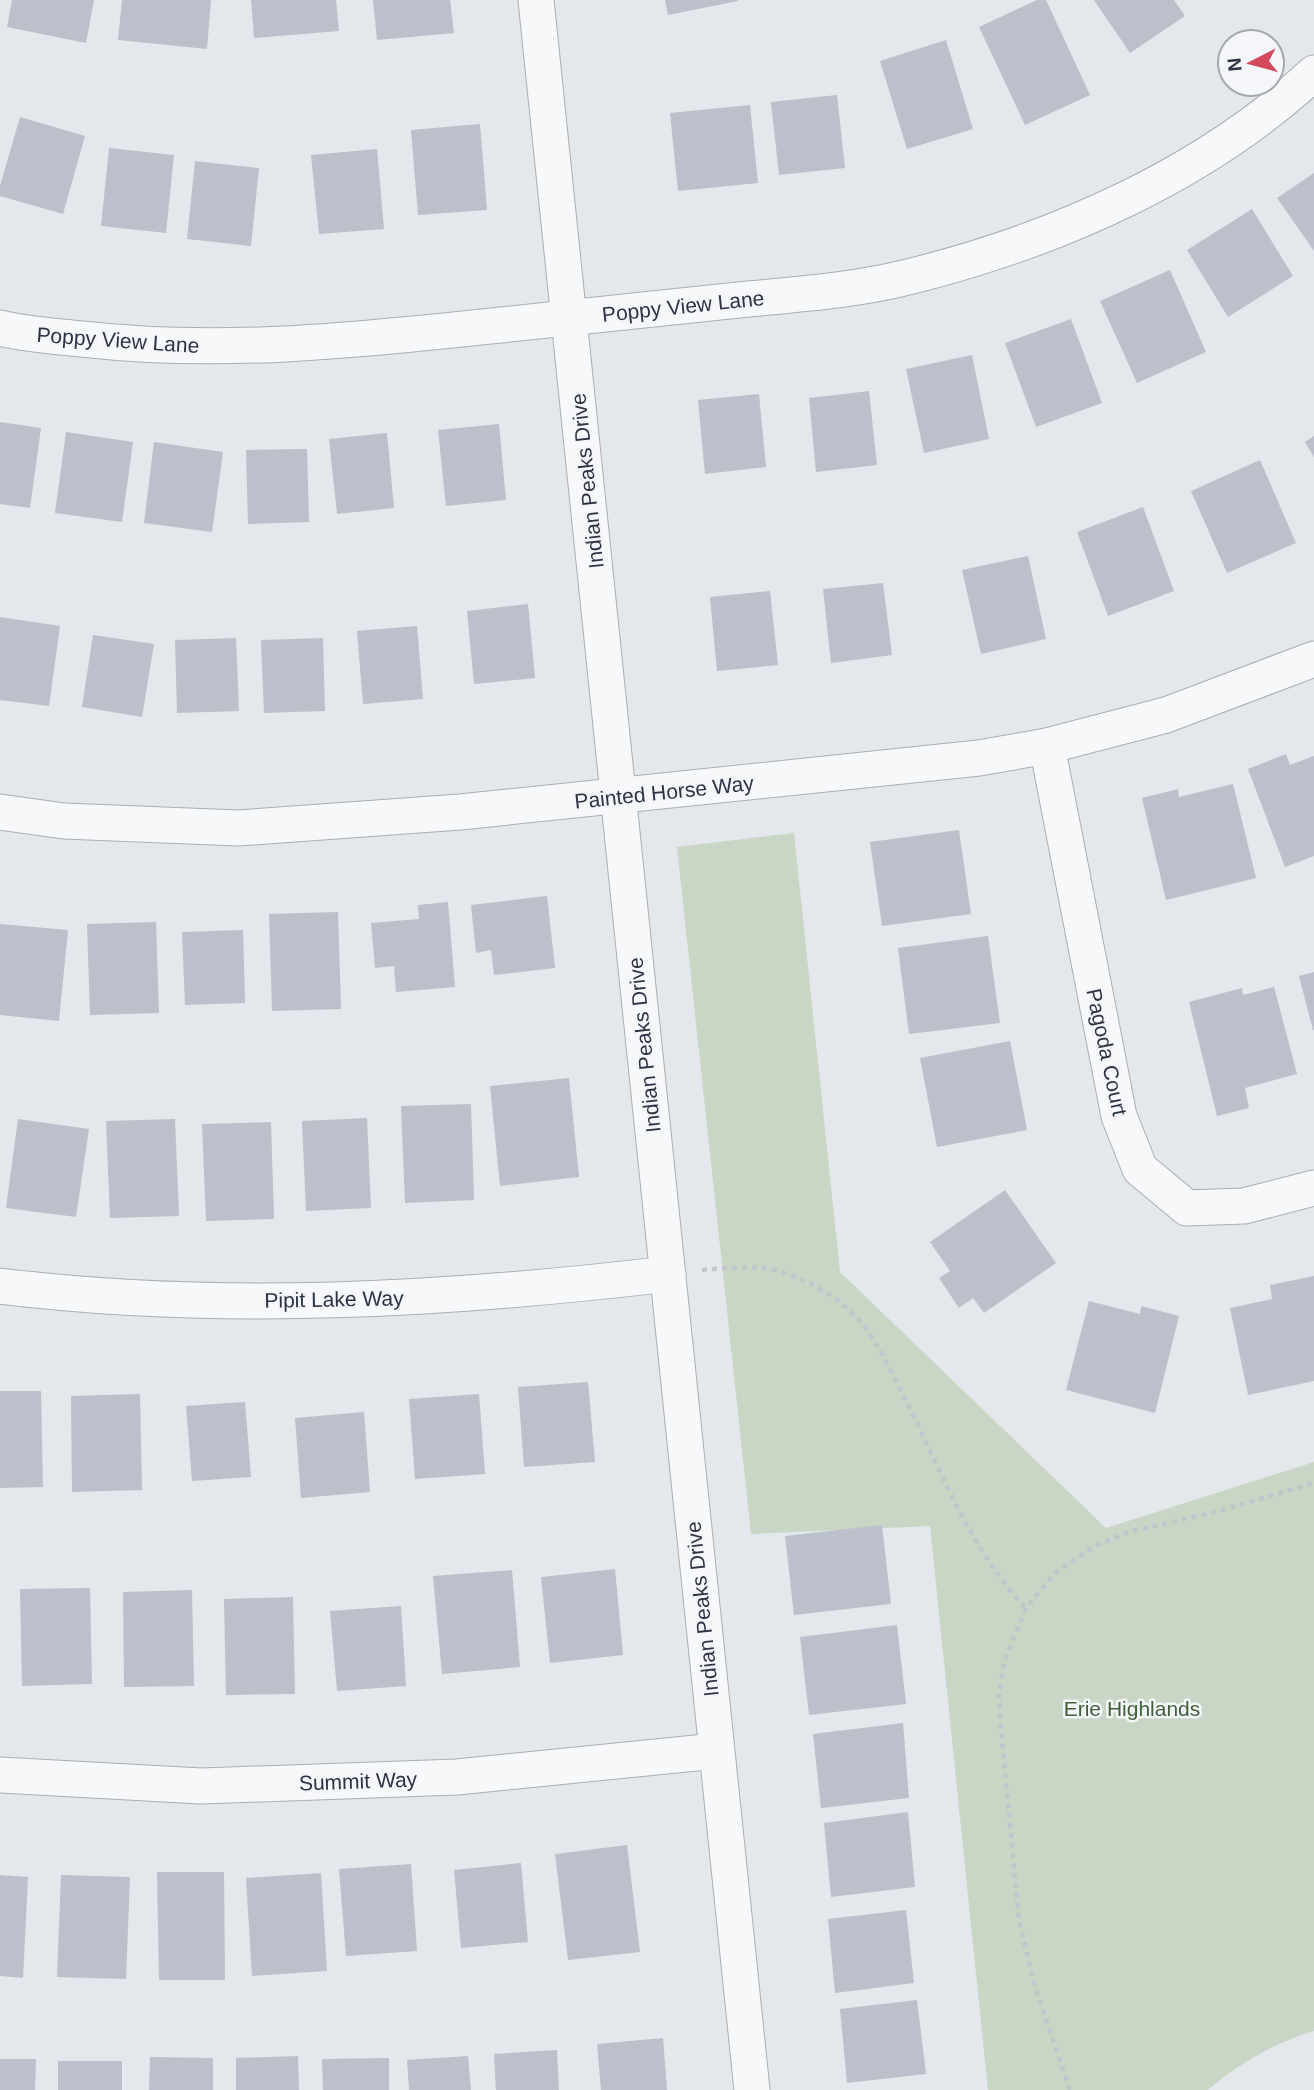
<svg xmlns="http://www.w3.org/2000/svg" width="1314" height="2090" viewBox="0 0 1314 2090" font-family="Arial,sans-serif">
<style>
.green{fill:#c9d6c5}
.building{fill:#bbc0ca}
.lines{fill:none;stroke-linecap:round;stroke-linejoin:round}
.minor-casing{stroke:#a9aeb7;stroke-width:37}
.path{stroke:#c2c5cb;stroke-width:4.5;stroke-dasharray:5 5;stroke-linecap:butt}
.minor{stroke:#f7f8fa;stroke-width:35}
.labels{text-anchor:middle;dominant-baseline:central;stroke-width:5;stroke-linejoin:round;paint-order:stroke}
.street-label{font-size:21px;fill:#2b3445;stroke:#f4f6f9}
.park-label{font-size:21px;fill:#3f6138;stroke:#f4f6f9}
</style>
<rect width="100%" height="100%" fill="#e4e7ec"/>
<path class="green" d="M794,833L840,1272L1106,1528L1314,1462V2031C1278,2041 1236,2065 1208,2090H988L930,1526L751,1534L677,847Z"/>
<g class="building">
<polygon points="12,0 94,0 86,43 7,27"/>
<polygon points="122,0 211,0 207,49 118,40"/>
<polygon points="251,0 336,0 339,31 254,38"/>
<polygon points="373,0 450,0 454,33 377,40"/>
<polygon points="665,0 738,0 738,1 668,15"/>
<polygon points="1037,0 1046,0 1090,95 1025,125 979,27"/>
<polygon points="1094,0 1174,0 1185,16 1130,53"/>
<polygon points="946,40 973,129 907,149 880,61"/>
<polygon points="837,95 845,168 779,175 771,102"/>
<polygon points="750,105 758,183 678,191 670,113"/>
<polygon points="20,117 85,136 63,214 0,196 0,186"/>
<polygon points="480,124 487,210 418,215 411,130"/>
<polygon points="109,148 174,155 166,233 101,226"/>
<polygon points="377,149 384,229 319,234 311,155"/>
<polygon points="195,161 259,168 251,246 187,239"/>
<polygon points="1314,173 1314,251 1277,198"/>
<polygon points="1252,209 1293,276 1228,317 1187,250"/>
<polygon points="1170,270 1206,352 1137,383 1100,301"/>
<polygon points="1071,319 1102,403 1036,427 1005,343"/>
<polygon points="972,355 989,439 924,453 906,369"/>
<polygon points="869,391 877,465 816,472 809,398"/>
<polygon points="759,394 766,467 705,474 698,400"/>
<polygon points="0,422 41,428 30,508 0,504"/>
<polygon points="499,424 506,500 446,506 438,430"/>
<polygon points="66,432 133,442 122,522 55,513"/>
<polygon points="387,433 394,508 337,514 329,439"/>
<polygon points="1314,436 1314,457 1305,442"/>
<polygon points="154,442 223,452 212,532 144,523"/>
<polygon points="307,449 309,522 248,524 246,450"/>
<polygon points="1260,460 1296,543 1227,573 1191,491"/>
<polygon points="1143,507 1174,591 1108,616 1077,532"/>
<polygon points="1028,556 1046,639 981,654 962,570"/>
<polygon points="883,583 892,655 831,663 823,589"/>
<polygon points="770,591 778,665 717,671 710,597"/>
<polygon points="528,604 535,678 474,684 467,611"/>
<polygon points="0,617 60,626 49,706 0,700"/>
<polygon points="417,626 423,699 363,704 357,631"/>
<polygon points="93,635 154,644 142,717 82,707"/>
<polygon points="236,638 239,711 177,713 175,640"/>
<polygon points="323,638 325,711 264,713 261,640"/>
<polygon points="1286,754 1290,765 1314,756 1314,856 1285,867 1248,769"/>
<polygon points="1233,784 1256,878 1166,900 1142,798 1178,789 1179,797"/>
<polygon points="959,830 971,914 882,926 870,842"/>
<polygon points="547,896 555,968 494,975 491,950 476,953 471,905"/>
<polygon points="448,902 455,987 396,992 394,966 375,968 371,923 419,919 418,905"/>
<polygon points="338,912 341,1009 272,1011 269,914"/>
<polygon points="156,922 159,1013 90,1015 87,924"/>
<polygon points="0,924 68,930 59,1021 0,1015"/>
<polygon points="243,930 245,1003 185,1005 182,932"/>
<polygon points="988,936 1000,1023 909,1034 898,948"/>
<polygon points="1314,972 1314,1030 1313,1030 1299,976"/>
<polygon points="1274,987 1297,1074 1245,1088 1249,1108 1217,1116 1189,1002 1242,988 1243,995"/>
<polygon points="1010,1041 1027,1130 937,1147 920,1058"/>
<polygon points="569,1078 579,1177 500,1186 490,1086"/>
<polygon points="471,1104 474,1200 405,1203 401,1106"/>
<polygon points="367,1118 371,1208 306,1211 302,1121"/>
<polygon points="18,1119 89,1129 76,1217 6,1208"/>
<polygon points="175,1119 179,1216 110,1218 106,1121"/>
<polygon points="271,1122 274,1219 206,1221 202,1124"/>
<polygon points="1005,1190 1056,1263 984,1313 973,1298 959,1308 939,1278 950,1271 930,1242"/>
<polygon points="1314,1276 1314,1381 1248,1395 1230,1308 1272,1299 1270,1285"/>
<polygon points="1089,1301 1140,1314 1141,1306 1179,1316 1155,1413 1066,1390"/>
<polygon points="588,1382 595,1462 524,1467 518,1387"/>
<polygon points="0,1391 41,1391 43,1487 0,1488"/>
<polygon points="140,1394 142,1490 72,1492 71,1396"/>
<polygon points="479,1394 485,1474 415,1479 409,1399"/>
<polygon points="245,1402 251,1477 192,1481 186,1406"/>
<polygon points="364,1412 370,1492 301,1498 295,1418"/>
<polygon points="882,1525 891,1604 794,1615 785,1536"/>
<polygon points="615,1569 623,1655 550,1663 541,1577"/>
<polygon points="512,1570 520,1667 442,1674 433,1576"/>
<polygon points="90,1588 92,1684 22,1686 20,1589"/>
<polygon points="192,1590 194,1686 124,1687 123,1592"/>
<polygon points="293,1597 295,1694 226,1695 224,1599"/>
<polygon points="401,1606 406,1686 337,1691 330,1611"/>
<polygon points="897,1625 906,1704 809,1715 800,1637"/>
<polygon points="903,1723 909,1798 821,1808 813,1734"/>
<polygon points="908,1812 915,1887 831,1897 824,1823"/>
<polygon points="627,1845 640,1952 568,1960 555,1854"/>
<polygon points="521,1863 528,1942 461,1948 454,1870"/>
<polygon points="411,1864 417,1951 346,1956 339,1869"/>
<polygon points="157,1872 224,1872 225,1980 159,1980"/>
<polygon points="321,1873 327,1971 252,1976 246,1878"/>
<polygon points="0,1875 28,1877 23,1978 0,1976"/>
<polygon points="61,1875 130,1877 126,1979 57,1977"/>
<polygon points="906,1910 914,1983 835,1993 828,1919"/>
<polygon points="917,2000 926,2074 847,2083 840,2009"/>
<polygon points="663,2038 667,2090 601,2090 597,2044"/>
<polygon points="557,2050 559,2090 496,2090 494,2054"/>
<polygon points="298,2056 299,2090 236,2090 236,2058"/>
<polygon points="468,2056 471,2090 409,2090 407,2060"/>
<polygon points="150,2057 213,2058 213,2090 149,2090"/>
<polygon points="389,2058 389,2090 323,2090 322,2059"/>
<polygon points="0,2059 36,2059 35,2090 0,2090"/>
<rect x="58" y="2061" width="64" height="29"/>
</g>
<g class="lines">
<g class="minor-casing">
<g id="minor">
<polyline points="536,0 752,2090"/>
<path d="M0,328C27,335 55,336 82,339C222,355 361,340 501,325C583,316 666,308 748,299C803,294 858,290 912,276C1056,240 1204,175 1314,73"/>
<polyline points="1047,746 1119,1116 1140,1169 1187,1208 1244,1206 1314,1188"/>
<polyline points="0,812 64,821 238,828 460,812 979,758 1047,746 1166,715 1314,659"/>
<path d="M0,1286C222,1313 447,1300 668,1274"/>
<polyline points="0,1775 201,1786 457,1777 716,1751"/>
</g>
</g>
<g class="path">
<path d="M702,1270C728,1268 756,1264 781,1272C808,1280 839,1298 858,1319C878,1342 890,1370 904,1397C941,1469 969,1549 1026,1608"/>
<polyline points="1070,2090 1035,1987 1019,1920 1001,1729 999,1694 1004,1662 1026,1608 1054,1574 1093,1547 1128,1532 1219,1511 1314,1483"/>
</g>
<use href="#minor" class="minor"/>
</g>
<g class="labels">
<g class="street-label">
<text transform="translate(683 306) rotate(-6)">Poppy View Lane</text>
<text transform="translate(118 340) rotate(4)">Poppy View Lane</text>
<text transform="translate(587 481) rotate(-96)">Indian Peaks Drive</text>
<text transform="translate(664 792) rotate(-6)">Painted Horse Way</text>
<text transform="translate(644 1045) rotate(-96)">Indian Peaks Drive</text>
<text transform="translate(1107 1052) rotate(78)">Pagoda Court</text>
<text transform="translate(334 1299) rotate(-1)">Pipit Lake Way</text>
<text transform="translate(702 1609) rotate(-96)">Indian Peaks Drive</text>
<text transform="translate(358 1781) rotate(-2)">Summit Way</text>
</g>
<g class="park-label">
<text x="1132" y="1708">Erie Highlands</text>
</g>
</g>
<g transform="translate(1251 63) rotate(264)"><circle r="33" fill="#f4f6f9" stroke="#a4a8b1" stroke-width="2"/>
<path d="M0-5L12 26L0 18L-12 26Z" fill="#d1495b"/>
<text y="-10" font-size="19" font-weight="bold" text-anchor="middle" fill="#2b3445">N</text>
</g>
</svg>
